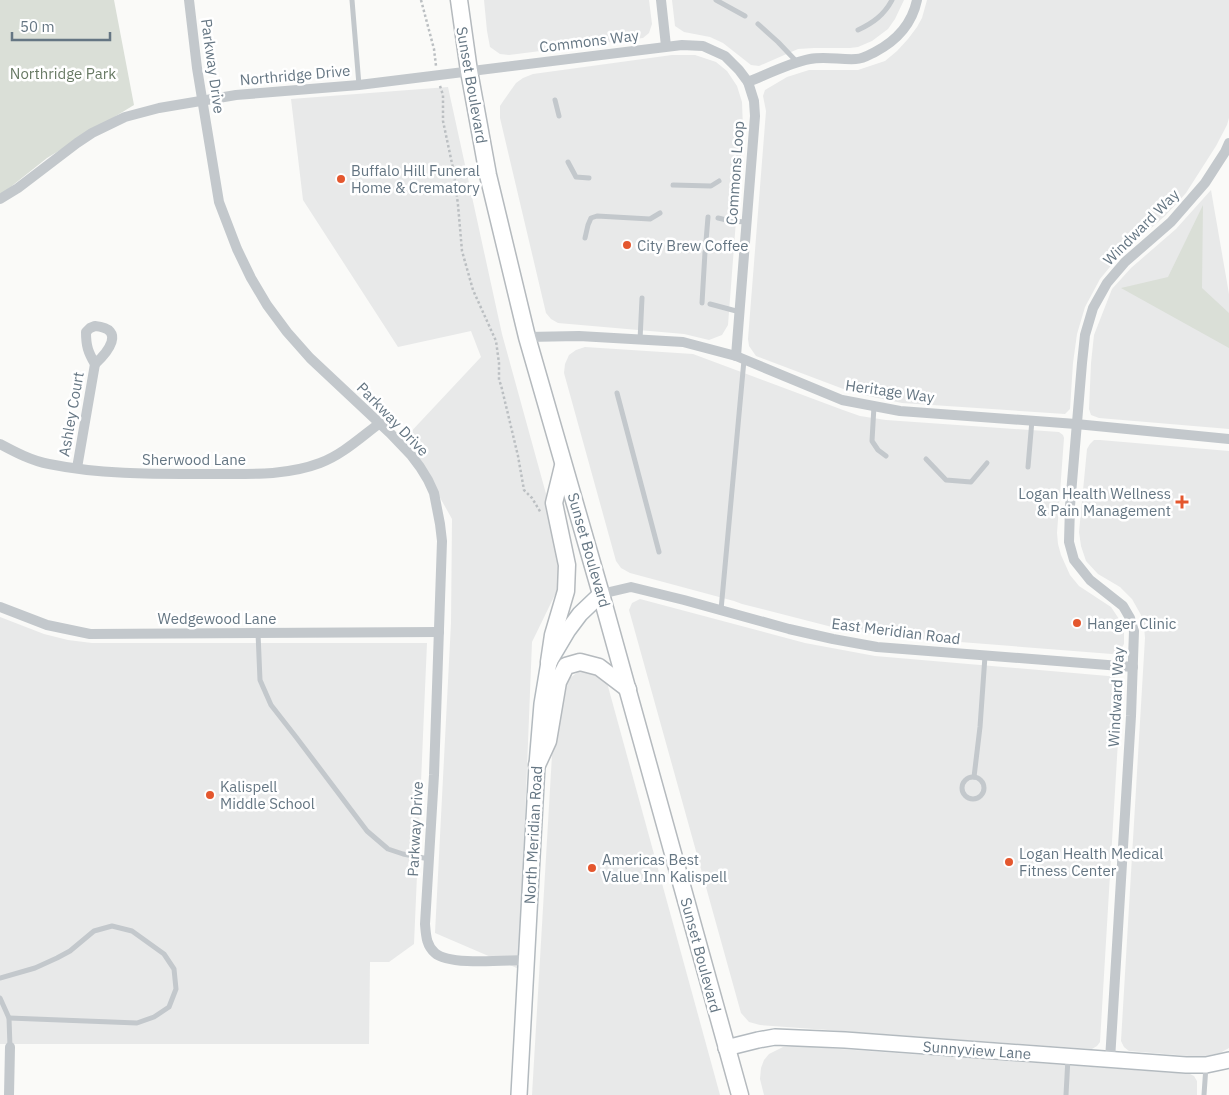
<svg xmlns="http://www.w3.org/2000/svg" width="1229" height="1095" viewBox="0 0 1229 1095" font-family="'IBM Plex Sans',sans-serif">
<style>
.built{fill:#e8e9e9}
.green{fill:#dadfd7}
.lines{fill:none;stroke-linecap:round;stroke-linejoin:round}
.secondary-casing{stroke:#b3babf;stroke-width:18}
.primary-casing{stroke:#b5babe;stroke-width:19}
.path{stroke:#bbbfc2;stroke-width:2.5;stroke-dasharray:2.5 2.5;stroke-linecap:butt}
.lane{stroke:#c3c8cc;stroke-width:5}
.street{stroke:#c3c8cc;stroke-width:10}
.secondary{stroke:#fff;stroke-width:15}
.primary{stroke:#fff;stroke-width:16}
.poi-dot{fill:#e4572e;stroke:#fff;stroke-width:2}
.labels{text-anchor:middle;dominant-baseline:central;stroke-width:5;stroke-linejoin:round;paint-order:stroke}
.street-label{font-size:15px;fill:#657683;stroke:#fff}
.park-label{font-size:15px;fill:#687a64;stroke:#fff}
.poi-label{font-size:15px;fill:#657683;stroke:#fff;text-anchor:start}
</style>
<rect width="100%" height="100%" fill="#fafaf8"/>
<g class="built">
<polygon points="484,0 649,0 652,24 649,33 643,38 509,55 500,54 490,47 487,31"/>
<polygon points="672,0 904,0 895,19 888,29 872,41 858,47 850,48 814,48 798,49 759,66 751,65 723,43 710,37 684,32 675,26"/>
<polygon points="927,0 1229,0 1229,118 1227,125 1216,146 1186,193 1165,216 1119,256 1100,279 1085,307 1077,334 1073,363 1070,409 1065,414 902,403 854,393 756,356 749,346 748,339 766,111 763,96 765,90 787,77 809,70 858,70 885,61 897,51 908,39 917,27 922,18"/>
<polygon points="672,55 695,55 716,62 727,71 737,86 742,102 743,129 728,325 722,335 709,340 684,334 558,323 551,319 546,313 500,118 500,106 504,100 516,83 523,78 533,74"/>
<polygon points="448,87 502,334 567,570 532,642 519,969 435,933 451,623 452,519 406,437 481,357 471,331 398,347 303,200 291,99"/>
<polygon points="1211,190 1229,294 1229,429 1099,418 1091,415 1089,409 1091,363 1094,335 1112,289 1131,268 1176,229"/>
<polygon points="585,347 693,354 843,410 860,416 886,420 1059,432 1063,435 1064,438 1057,533 1058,544 1061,555 1070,575 1079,586 1111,607 1119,619 1124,632 1124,644 1119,652 1112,654 883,636 832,627 742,604 734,601 630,573 621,568 616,561 564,373 565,364 569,355 576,350"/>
<polygon points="1094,440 1100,440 1229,451 1229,1048 1220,1053 1205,1056 1189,1056 1129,1051 1124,1047 1121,1041 1145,638 1144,626 1141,615 1132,599 1120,587 1098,574 1086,561 1081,546 1079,532 1087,449 1090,444"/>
<polygon points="640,599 805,643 875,656 1108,676 1114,677 1118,680 1121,691 1100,1042 1097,1046 1092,1049 760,1025 749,1022 741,1013 629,610 632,603"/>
<polygon points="0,617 44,634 68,640 92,643 427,643 414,944 389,962 370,962 369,1044 0,1044"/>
<polygon points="582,669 606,679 720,1095 532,1095 553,738 562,684"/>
<polygon points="799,1046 1190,1074 1194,1076 1197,1081 1197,1095 764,1095 760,1079 761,1068 764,1060 769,1054 783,1047"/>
</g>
<g class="green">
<polygon points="0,0 114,0 134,105 47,158 3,193 0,193"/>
<polygon points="1203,205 1202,288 1229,313 1229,348 1121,288 1168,277"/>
</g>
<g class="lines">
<g class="secondary-casing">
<g id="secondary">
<polyline points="726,1048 758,1040 775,1037 845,1040 1186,1065 1206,1065 1229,1060"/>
<polyline points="519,1095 537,765 542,704 549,662 568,630 580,614 601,594"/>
</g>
</g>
<g class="primary-casing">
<g id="primary">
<polyline points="459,0 469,71 488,175 527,337 601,594 740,1095"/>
<polyline points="549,662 553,635 566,591 567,565 554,503 563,466"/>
<polyline points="537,765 548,741 558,682 566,666 580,662 599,667 628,689"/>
</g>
</g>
<g class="path">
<polyline points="421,0 434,49 436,66"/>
<polyline points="440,86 443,95 443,121 454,173 458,205 462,251 473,290 496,341 499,363 499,380 501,385 518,456 524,490 532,498 541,513"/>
</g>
<g class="lane">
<polyline points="352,0 359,85"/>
<polyline points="716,0 745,16"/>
<polyline points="758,24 778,42 797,62"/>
<path d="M858,30C873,23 884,15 892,0"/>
<polyline points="555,100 559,116"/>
<polyline points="568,162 576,177 589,178"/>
<polyline points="673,185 711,186 719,181"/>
<polyline points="718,218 731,221 746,222"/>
<polyline points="585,238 588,225 591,218 597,216 650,219 660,213"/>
<polyline points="706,241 708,217"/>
<polyline points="702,303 705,252"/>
<polyline points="710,304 740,312"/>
<polyline points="640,340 642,298"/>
<polyline points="617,393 659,552"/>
<polyline points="874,406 872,441 878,450 886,456"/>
<polyline points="926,459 946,480 971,482 987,463"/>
<polyline points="1028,467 1032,420"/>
<polyline points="721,610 744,360"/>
<polyline points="258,633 260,680 271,705 296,737 367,831 388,849 403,854 429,859"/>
<polyline points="974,777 980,727 985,656"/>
<circle cx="973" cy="788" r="11"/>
<polyline points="0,978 35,968 57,958 70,951 94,931 112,926 132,931 164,954 174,969 176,989 169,1007 154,1017 137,1023 9,1018"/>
<polyline points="0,998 9,1018 10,1047"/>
<polyline points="1066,1095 1068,1058"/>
<polyline points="1204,1095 1206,1066"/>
</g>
<g class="street">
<path d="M189,0L197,68L219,202L237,249L251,278L267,305L287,332L310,358L390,433L411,455L420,467L428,480L434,493L440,524L442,541L434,775L425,924C426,935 426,945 435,953C449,966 506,960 526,960"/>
<polyline points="661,0 666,46"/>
<path d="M0,199L18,188L77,143L92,133L125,117L159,108L236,95L359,85L682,45L703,46L725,56L739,70L748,82C768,74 789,63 810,59C825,56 841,60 856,59C863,59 869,55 875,52C896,41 912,24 917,0"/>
<path d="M95,326C127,329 107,353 95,364C88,352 86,346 86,332L90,328Z"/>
<polyline points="527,337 579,336 683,342 736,356 842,400 900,411 1076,424 1229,439"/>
<polyline points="736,356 755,116 754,101 748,82"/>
<path d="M0,444C15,452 32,461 49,464C103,475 157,474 211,474C247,474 286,476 320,463C342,455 361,437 380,423"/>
<polyline points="77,468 95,364"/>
<polyline points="601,594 631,587 684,600 789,629 833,639 877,647 1133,667"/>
<polyline points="0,607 47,625 90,634 439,632"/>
<polyline points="1110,1060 1131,716 1134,631 1130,618 1123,606 1090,580 1074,560 1069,542 1070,506 1082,363 1085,335 1093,308 1107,283 1125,262 1171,222 1205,183 1225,152 1229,143"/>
<polyline points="9,1095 10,1047"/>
</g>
<use href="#secondary" class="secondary"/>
<use href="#primary" class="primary"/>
</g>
<g class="poi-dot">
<circle cx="341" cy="179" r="5"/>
<circle cx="627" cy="245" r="5"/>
<path d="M1179.5 494.5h5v5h5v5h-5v5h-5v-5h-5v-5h5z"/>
<circle cx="1077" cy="623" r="5"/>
<circle cx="210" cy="795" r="5"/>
<circle cx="1009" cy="862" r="5"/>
<circle cx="592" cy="868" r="5"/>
</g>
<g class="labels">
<g class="street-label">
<text transform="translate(589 41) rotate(-7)">Commons Way</text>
<text transform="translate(213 66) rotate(82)">Parkway Drive</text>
<text transform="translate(295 75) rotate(-5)">Northridge Drive</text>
<text transform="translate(472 85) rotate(80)">Sunset Boulevard</text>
<text transform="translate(735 173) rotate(-86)">Commons Loop</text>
<text transform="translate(1141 227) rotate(-45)">Windward Way</text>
<text transform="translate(890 391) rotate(8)">Heritage Way</text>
<text transform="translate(71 414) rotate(-80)">Ashley Court</text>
<text transform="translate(393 419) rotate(46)">Parkway Drive</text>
<text x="194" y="459">Sherwood Lane</text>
<text transform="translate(589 550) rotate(74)">Sunset Boulevard</text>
<text x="217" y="618">Wedgewood Lane</text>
<text transform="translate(896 631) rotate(7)">East Meridian Road</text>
<text transform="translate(1116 697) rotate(-87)">Windward Way</text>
<text transform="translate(415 829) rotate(-87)">Parkway Drive</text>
<text transform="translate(533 835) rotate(-87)">North Meridian Road</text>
<text transform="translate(701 955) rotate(75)">Sunset Boulevard</text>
<text transform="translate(977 1050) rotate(4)">Sunnyview Lane</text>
</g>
<g class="park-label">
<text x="63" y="73">Northridge Park</text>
</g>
<g class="poi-label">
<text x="351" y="170">Buffalo Hill Funeral<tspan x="351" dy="17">Home &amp; Crematory</tspan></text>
<text x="637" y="245">City Brew Coffee</text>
<text x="1171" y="493" text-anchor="end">Logan Health Wellness<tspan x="1171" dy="17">&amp; Pain Management</tspan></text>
<text x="1087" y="623">Hanger Clinic</text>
<text x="220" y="786">Kalispell<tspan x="220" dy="17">Middle School</tspan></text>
<text x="1019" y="853">Logan Health Medical<tspan x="1019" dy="17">Fitness Center</tspan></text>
<text x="602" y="859">Americas Best<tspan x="602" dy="17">Value Inn Kalispell</tspan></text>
</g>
</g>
<path d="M12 32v8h98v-8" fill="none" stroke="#657683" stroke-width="2.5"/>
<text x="20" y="32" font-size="15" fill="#657683" stroke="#ffffff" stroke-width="4" paint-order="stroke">50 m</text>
</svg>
